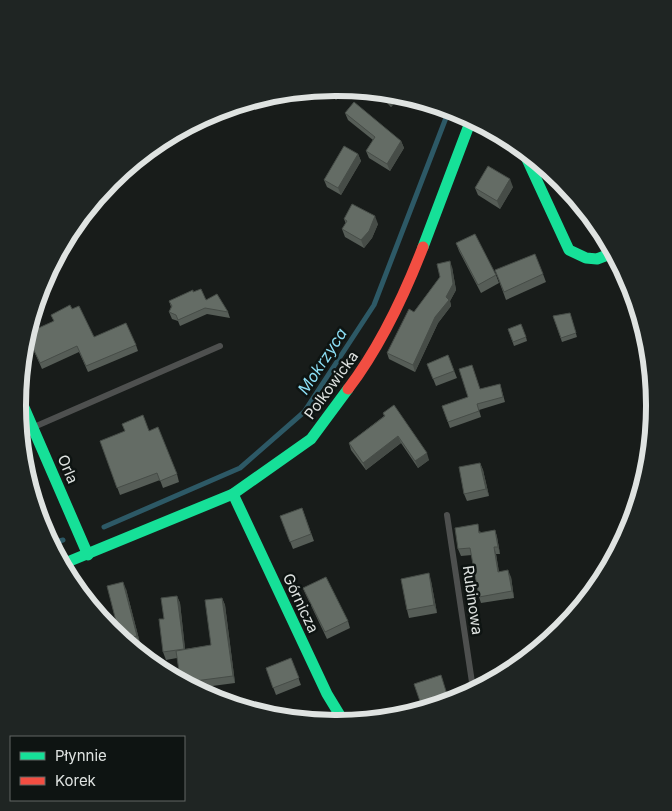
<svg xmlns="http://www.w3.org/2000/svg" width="672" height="811" viewBox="0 0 672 811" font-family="Inter,sans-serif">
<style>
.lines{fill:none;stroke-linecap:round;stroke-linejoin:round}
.stream{stroke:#2d5966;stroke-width:5}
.lane{stroke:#4e504f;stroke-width:6}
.fast{stroke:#16e098;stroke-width:11}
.jam{stroke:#f24e42;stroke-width:11}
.wall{fill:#565d57}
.shaded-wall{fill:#464c47}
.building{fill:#646c65;stroke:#464c47}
.labels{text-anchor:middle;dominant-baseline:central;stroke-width:5;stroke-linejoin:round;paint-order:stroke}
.street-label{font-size:15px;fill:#dfe3e1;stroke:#0e1412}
.water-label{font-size:16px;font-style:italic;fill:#8cdff6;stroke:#0e1412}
.rim{fill:none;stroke:#dfe3e1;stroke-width:6}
</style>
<rect width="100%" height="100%" fill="#181c1a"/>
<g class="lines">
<g class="stream">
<polyline points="104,527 240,468 304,412 374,305 449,110"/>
<polyline points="52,543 63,540"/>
</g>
<g class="lane">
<polyline points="34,427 220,346"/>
<polyline points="447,515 473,689"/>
</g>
<g class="fast">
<polyline points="526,157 569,250 586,258 597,259 610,254"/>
<polyline points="423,247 471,120"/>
<polyline points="19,396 88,555"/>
<polyline points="233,494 327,694 344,722"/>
<polyline points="65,563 233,494 311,439 348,389"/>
</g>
<path class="jam" d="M348,389C380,347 404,296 423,247"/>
</g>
<g class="wall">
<polygon points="336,87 346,89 336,100 324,89"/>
<polygon points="380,96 398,99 391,107"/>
<polygon points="345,113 401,141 404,148 390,171 369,158 366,151 373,140 348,120"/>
<polygon points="358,154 361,161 341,195 327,187 324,180"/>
<polygon points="513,187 500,209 478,195 475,188"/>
<polygon points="344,219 378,224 372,238 364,248 345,237 342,229 346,224"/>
<polygon points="456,243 496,275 499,283 481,293 459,251"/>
<polygon points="452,267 456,290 450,301 451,306 438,323 415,372 389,359 387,353 414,312 440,277"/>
<polygon points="495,270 543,274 546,282 506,300"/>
<polygon points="193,292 228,312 230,318 207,314 180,326 178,321 172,319 169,312 171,307 169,301"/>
<polygon points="72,309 94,337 136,345 138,351 88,372 79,352 42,369 30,342 32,331 54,321 51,315"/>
<polygon points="570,313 577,337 562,342 553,316"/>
<polygon points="508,329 526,337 527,341 514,346"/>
<polygon points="448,355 457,378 436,386 427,364"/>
<polygon points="500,384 505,402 479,410 481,417 450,428 442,406 468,397 480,389"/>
<polygon points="383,413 429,460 418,468 401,443 366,470 351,450 349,443 384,416"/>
<polygon points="149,431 177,474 179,482 163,488 160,480 120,495 100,441"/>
<polygon points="480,463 483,470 489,496 467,501 464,494"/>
<polygon points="302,508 314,541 293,549 280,516"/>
<polygon points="495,530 497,537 500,554 496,554 499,572 511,577 514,598 481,603 479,597 472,555 461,556 458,549 480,531 481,533"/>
<polygon points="431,581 437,613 409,618 407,610"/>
<polygon points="303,588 348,621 350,628 327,639 306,595"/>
<polygon points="126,589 140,643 133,645 111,631 117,625"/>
<polygon points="177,596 180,603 185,649 211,645 222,598 225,605 235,683 197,688 180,677 177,658 166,660 163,652 164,619"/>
<polygon points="291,658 301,685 276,695 266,668"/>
</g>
<g class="shaded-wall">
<polygon points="338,87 346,89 336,100 333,93"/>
<polygon points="390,98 398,99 391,107 388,99"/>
<polygon points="401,141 404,148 390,171 387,164"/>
<polygon points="358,154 361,161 341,195 338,188"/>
<polygon points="510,179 513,187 500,209 497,201"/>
<polygon points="375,216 378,224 372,238 364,248 361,240"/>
<polygon points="450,261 452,267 456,290 450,301 451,306 438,323 415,372 413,365 435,317 446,297"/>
<polygon points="398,436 401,443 366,470 363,463"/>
<polygon points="427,453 429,460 418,468 415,461"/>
<polygon points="480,463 483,470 489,496 486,489"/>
<polygon points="495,530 497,537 500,554 498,547"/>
<polygon points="494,547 496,554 500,579 498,572"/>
<polygon points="508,570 511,577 514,598 512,591"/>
<polygon points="429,573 431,581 437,613 434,605"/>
<polygon points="123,582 126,589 140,643 137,636"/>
<polygon points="177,596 180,603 186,657 184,649"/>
<polygon points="222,598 225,605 235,683 233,676"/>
</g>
<g class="building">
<polygon points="336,87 338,87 333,93 328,89"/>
<polygon points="354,102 401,141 387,164 366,151 375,137 345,113"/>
<polygon points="344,146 358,154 338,188 324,180"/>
<polygon points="488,166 510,179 497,201 475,188"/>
<polygon points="352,204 375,216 369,231 361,240 342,229 347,221 344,219"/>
<polygon points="475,234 496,275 478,285 456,243"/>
<polygon points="535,254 543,274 504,292 495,270"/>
<polygon points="450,261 453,284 446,297 449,300 435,317 413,365 387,353 409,309 414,312 440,277 437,264"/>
<polygon points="201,289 206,300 217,294 228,312 205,308 178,320 176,315 169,312 172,306 169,301 193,290 193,292"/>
<polygon points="70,305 72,309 79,306 94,337 126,323 136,345 86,366 77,346 40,363 30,342 32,331 54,321 51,315"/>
<polygon points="570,313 576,333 561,338 553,316"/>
<polygon points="521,324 526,337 513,342 508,329"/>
<polygon points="448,355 454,371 433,379 427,364"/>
<polygon points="472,365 480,389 500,384 503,397 477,404 479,411 448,422 442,406 468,397 459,369"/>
<polygon points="394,405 427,453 415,461 398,436 363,463 349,443 385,416 383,413"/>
<polygon points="143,415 149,431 158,427 177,474 160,481 157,473 117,488 100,441 125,431 122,424"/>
<polygon points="480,463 486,489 464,494 459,467"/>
<polygon points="302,508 311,534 290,542 280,516"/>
<polygon points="478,524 479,533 495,530 498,547 494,547 498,572 508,570 512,591 479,597 470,548 458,549 455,528"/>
<polygon points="429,573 434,605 407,610 401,579"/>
<polygon points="78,577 80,585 76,578"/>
<polygon points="326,577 348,621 325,632 303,588"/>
<polygon points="123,582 137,636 124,639 111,631 108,627 117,625 107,586"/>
<polygon points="177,596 184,649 163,652 159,619 164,619 161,598"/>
<polygon points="222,598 233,676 187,682 180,677 176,651 211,645 205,600"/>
<polygon points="291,658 299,678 273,688 266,668"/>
<polygon points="441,675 449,701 422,707 414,684"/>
</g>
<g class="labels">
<g class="street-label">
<text transform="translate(331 385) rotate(-54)">Polkowicka</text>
<text transform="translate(68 469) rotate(67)">Orla</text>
<text transform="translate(473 600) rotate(82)">Rubinowa</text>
<text transform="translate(301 603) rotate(65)">Górnicza</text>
</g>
<g class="water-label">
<text transform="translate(322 361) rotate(-57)">Mokrzyca</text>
</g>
</g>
<path d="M0 0H672V811H0ZM335 96H337A309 309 0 0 1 646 405V406A309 309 0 0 1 337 715H335A309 309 0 0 1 26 406V405A309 309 0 0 1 335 96Z" fill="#1f2523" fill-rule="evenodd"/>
<path class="rim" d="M335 96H337A309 309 0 0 1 646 405V406A309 309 0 0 1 337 715H335A309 309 0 0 1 26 406V405A309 309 0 0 1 335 96Z"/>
<rect x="10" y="736" width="175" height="65" fill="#0e1412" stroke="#626765"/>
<rect x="20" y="752" width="25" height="8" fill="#16e098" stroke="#626765"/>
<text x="55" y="761" font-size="15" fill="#dfe3e1">Płynnie</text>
<rect x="20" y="777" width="25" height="8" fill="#f24e42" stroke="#626765"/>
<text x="55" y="786" font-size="15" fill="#dfe3e1">Korek</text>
</svg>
